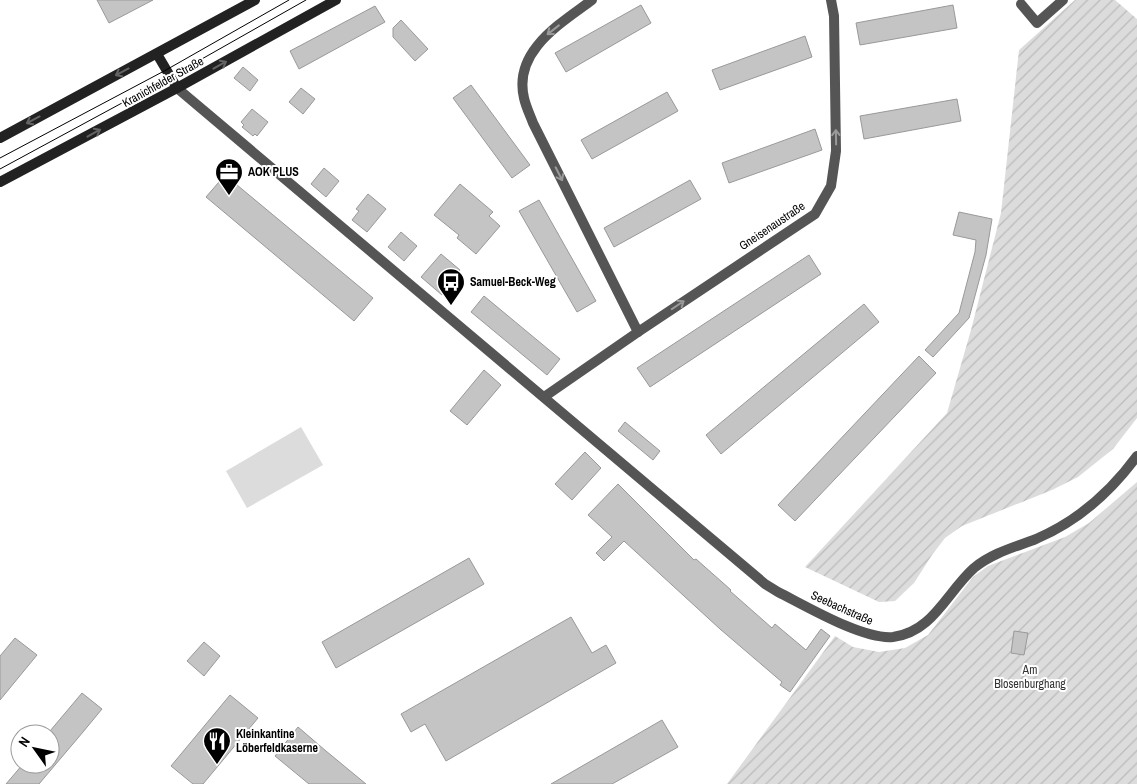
<svg xmlns="http://www.w3.org/2000/svg" width="1137" height="784" viewBox="0 0 1137 784" font-family="'Archivo Narrow',sans-serif">
<style>
.park{fill:#dcdcdc}
.garden{fill:url(#garden-furrows)}
.building{fill:#c4c4c4;stroke:#999}
.lines{fill:none;stroke-linecap:round;stroke-linejoin:round}
.minor{stroke:#555;stroke-width:10}
.secondary{stroke:#222;stroke-width:10}
.tram{stroke:#000;stroke-width:1}
.oneway{stroke:#999}
.oneway2{stroke:#646464}
.labels{text-anchor:middle;dominant-baseline:central;stroke-width:4;stroke-linejoin:round;paint-order:stroke}
.street-label{font-size:12px;fill:#000;stroke:#fff}
.poi-label{font-size:12px;font-weight:bold;fill:#000;stroke:#fff;text-anchor:start}
.park-label{font-size:12px;fill:#333;stroke:#fff}
</style>
<defs>
<pattern id="garden-furrows" width="10" height="10" patternUnits="userSpaceOnUse" patternTransform="scale(1.25)"><rect width="10" height="10" fill="#dcdcdc"/><path d="M-1 1l2-2M0 10L10 0M9 11l2-2" fill="none" stroke="#bbb"/></pattern>
</defs>
<rect width="100%" height="100%" fill="#fff"/>
<polygon class="park" points="301,427 323,465 247,508 226,471"/>
<g class="garden">
<polygon points="1075,0 1115,0 1137,19 1137,418 1113,449 1078,477 1052,490 962,526 945,538 932,555 914,583 895,601 879,602 805,567 947,413 971,330 1001,213 1019,50"/>
<polygon points="1137,482 1137,784 727,784 835,636 853,647 879,652 905,648 928,635 973,577 988,566 1065,537 1089,523"/>
</g>
<g class="building">
<polygon points="97,0 153,0 109,23"/>
<polygon points="641,5 651,23 566,72 555,53"/>
<polygon points="953,5 957,28 860,45 856,23"/>
<polygon points="375,6 385,22 299,69 290,51"/>
<polygon points="401,20 428,49 415,61 393,37 393,28"/>
<polygon points="805,36 812,57 720,90 712,70"/>
<polygon points="243,67 258,80 250,91 234,78"/>
<polygon points="471,85 530,165 512,178 453,98"/>
<polygon points="301,88 315,99 303,114 289,102"/>
<polygon points="667,92 678,111 592,159 581,140"/>
<polygon points="957,99 961,121 864,139 860,116"/>
<polygon points="252,109 268,122 257,136 255,134 253,136 242,127 244,125 241,122"/>
<polygon points="815,129 822,150 729,183 722,163"/>
<polygon points="324,168 339,181 326,197 311,184"/>
<polygon points="225,175 373,298 354,321 206,197"/>
<polygon points="690,180 701,199 614,247 604,228"/>
<polygon points="460,184 493,212 489,216 500,226 476,254 457,238 459,235 434,215"/>
<polygon points="368,194 386,209 367,232 352,220 359,211 356,209"/>
<polygon points="539,200 596,301 577,312 519,211"/>
<polygon points="959,212 992,219 986,255 969,318 933,357 925,350 959,313 975,252 976,240 953,235"/>
<polygon points="401,232 417,246 404,261 388,247"/>
<polygon points="441,254 460,270 454,277 456,278 442,295 421,277"/>
<polygon points="809,255 821,274 650,387 637,368"/>
<polygon points="484,296 560,359 547,375 471,312"/>
<polygon points="864,304 879,322 721,454 706,435"/>
<polygon points="919,356 936,373 795,521 778,505"/>
<polygon points="484,370 501,385 467,425 450,411"/>
<polygon points="625,422 660,451 653,460 618,431"/>
<polygon points="585,452 601,468 572,500 555,484"/>
<polygon points="618,484 694,560 696,559 731,590 730,591 772,628 775,624 806,650 821,629 830,636 790,692 780,685 782,682 720,629 624,541 604,561 596,553 612,537 588,515"/>
<polygon points="469,558 484,584 336,668 322,642"/>
<polygon points="571,617 592,653 606,645 616,663 446,761 425,724 411,732 401,714"/>
<polygon points="1014,631 1028,633 1024,655 1011,653"/>
<polygon points="15,638 37,655 0,700 0,656"/>
<polygon points="204,642 220,656 204,676 187,661"/>
<polygon points="82,693 102,709 83,732 39,784 6,784 23,764 50,764 50,731"/>
<polygon points="230,695 258,718 203,784 193,784 171,766"/>
<polygon points="662,720 678,747 612,784 551,784"/>
<polygon points="298,727 326,751 366,784 309,784 275,756"/>
</g>
<g class="lines">
<g class="minor">
<path d="M592,0C560,24 513,51 524,98C526,107 530,115 533,123L638,332"/>
<polyline points="1021,4 1037,23 1063,0"/>
<path d="M177,88L765,584L778,592C806,606 863,640 893,637C933,632 947,592 974,568C992,553 1015,547 1036,539C1078,521 1110,493 1137,456"/>
<polyline points="544,397 638,332 815,214 831,186 836,151 834,16 831,0"/>
</g>
<g class="secondary">
<polyline points="157,54 177,88"/>
<polyline points="0,138 255,0"/>
<polyline points="0,182 177,88 336,0"/>
</g>
<g class="tram">
<polyline points="0,158 166,70 289,0"/>
<polyline points="0,169 170,77 306,0"/>
</g>
</g>
<defs><path id="oneway-shaft" d="M-6 0H5M1.5-3L5.5 0L1.5 3" fill="none" stroke-width="1.6" stroke-linecap="round" stroke-linejoin="round" transform="scale(1.25)"/></defs>
<g class="oneway">
<use href="#oneway-shaft" transform="translate(553 30) rotate(142)"/>
<use href="#oneway-shaft" transform="translate(836 137) rotate(-91)"/>
<use href="#oneway-shaft" transform="translate(559 174) rotate(63)"/>
<use href="#oneway-shaft" transform="translate(678 305) rotate(-34)"/>
</g>
<g class="oneway2">
<use href="#oneway-shaft" transform="translate(220 65) rotate(-29)"/>
<use href="#oneway-shaft" transform="translate(122 72) rotate(152)"/>
<use href="#oneway-shaft" transform="translate(33 120) rotate(152)"/>
<use href="#oneway-shaft" transform="translate(94 133) rotate(-29)"/>
</g>
<defs>
<g id="office-pin" transform="scale(1.4375)"><path d="M0 17L-7.5 6A9.5 9.5 0 1 1 7.5 6Z" fill="#000" stroke="#fff"/><path d="M-6-3h4V-5.5h4V-3h4V5H-6ZM-1-4.5V-3h2v-1.5ZM-6 0V1H6V0Z" fill="#fff"/></g>
<g id="bus-pin" transform="scale(1.4375)"><path d="M0 17L-7.5 6A9.5 9.5 0 1 1 7.5 6Z" fill="#000" stroke="#fff"/><path d="M-5-6H5V4H4V6H2V4H-2V6H-4V4H-5ZM-3.5-4V0h7V-4ZM-3.5 1.2v1.5H-2V1.2ZM2 1.2v1.5H3.5V1.2Z" fill="#fff"/></g>
<g id="restaurant-pin" transform="scale(1.4375)"><path d="M0 17L-7.5 6A9.5 9.5 0 1 1 7.5 6Z" fill="#000" stroke="#fff"/><path d="M-5-6h1v4h1v-4h1v4h1v-4h1v5L-1.5 .5V6h-2V.5L-5-1ZM5-6V6H3V1.5H1.5Q1.5-4 5-6Z" fill="#fff"/></g>
</defs>
<g fill-rule="evenodd">
<use href="#office-pin" x="229" y="172"/>
<use href="#bus-pin" x="451" y="282"/>
<use href="#restaurant-pin" x="217" y="741"/>
</g>
<g class="labels">
<g class="street-label">
<text transform="translate(163 82) rotate(-29)">Kranichfelder Straße</text>
<text transform="translate(772 226) rotate(-34)">Gneisenaustraße</text>
<text transform="translate(842 608) rotate(24)">Seebachstraße</text>
</g>
<g class="poi-label">
<text x="248" y="172">AOK PLUS</text>
<text x="470" y="282">Samuel-Beck-Weg</text>
<text x="236" y="734">Kleinkantine<tspan x="236" dy="14">Löberfeldkaserne</tspan></text>
</g>
<g class="park-label">
<text x="1030" y="670">Am<tspan x="1030" dy="14">Blosenburghang</tspan></text>
</g>
</g>
<g transform="translate(35 749) rotate(303)"><circle r="24" fill="#ffffff" stroke="#999999"/>
<path d="M0-4L9 19L0 12L-9 19Z" fill="#000000"/>
<text y="-8" font-size="14" font-weight="bold" text-anchor="middle" fill="#000000">N</text>
</g>
</svg>
